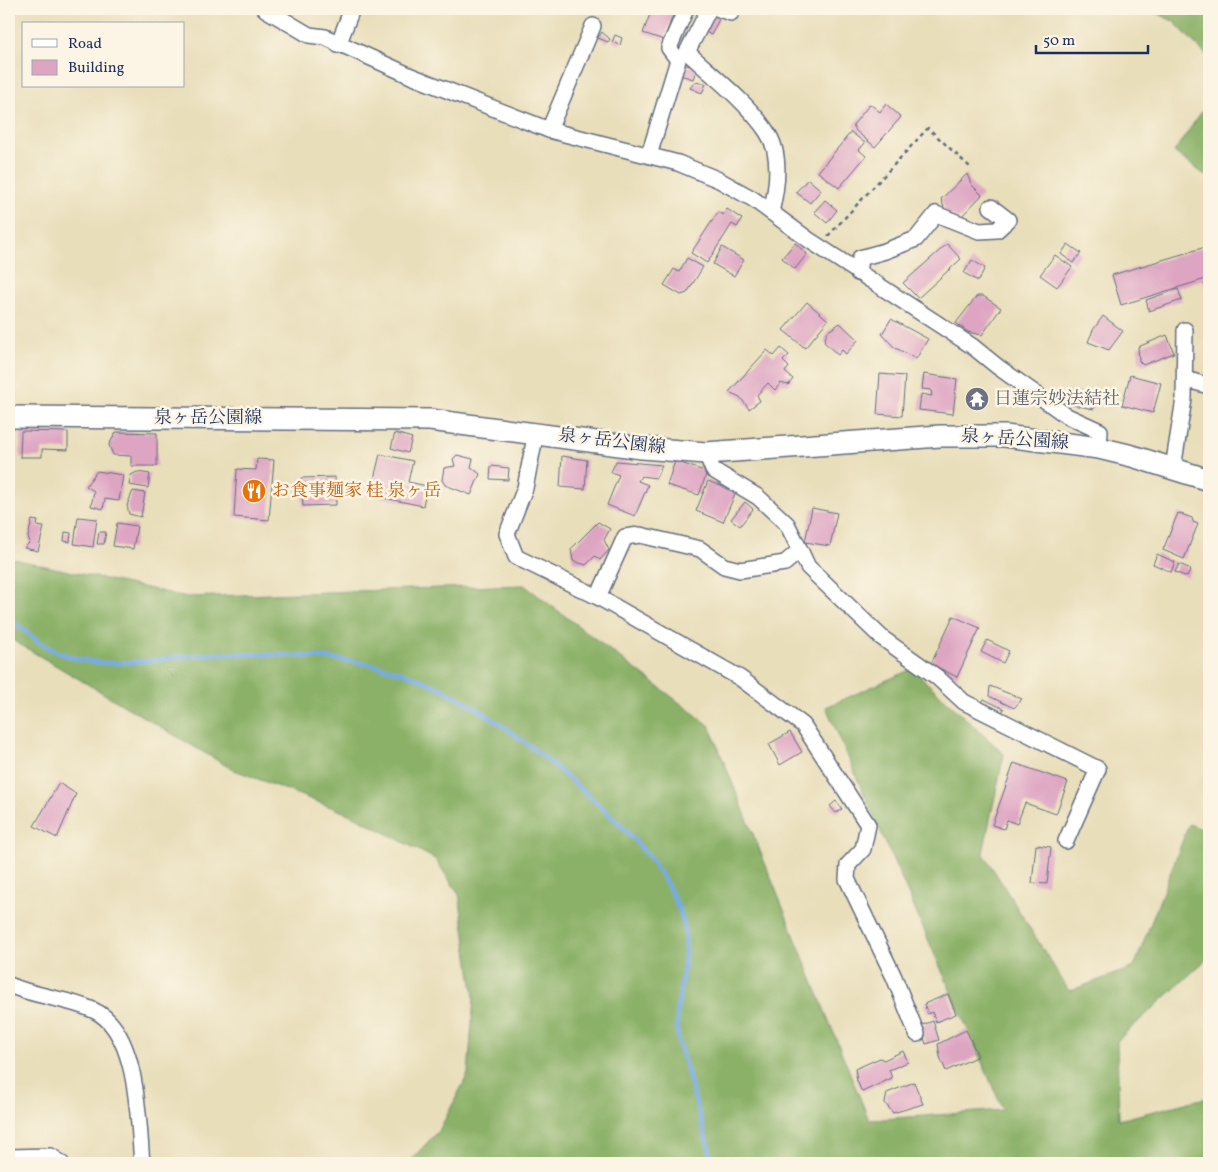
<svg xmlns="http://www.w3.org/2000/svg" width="1218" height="1172" viewBox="0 0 1218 1172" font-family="Vollkorn,'Noto Serif JP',serif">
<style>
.forest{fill:#8bb167;stroke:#537062}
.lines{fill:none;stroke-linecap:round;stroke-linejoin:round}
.stream{stroke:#78abe5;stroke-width:4.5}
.building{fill:#dea5c3}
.minor-casing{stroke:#636c7e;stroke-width:18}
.secondary-casing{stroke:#636c7e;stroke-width:24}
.path{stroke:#636c7e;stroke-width:2.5;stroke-dasharray:4 4;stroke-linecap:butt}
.minor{stroke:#fff;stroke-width:15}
.secondary{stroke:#fff;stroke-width:21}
.labels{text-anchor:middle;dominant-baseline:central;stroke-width:5;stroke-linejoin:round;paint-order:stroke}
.worship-label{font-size:18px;fill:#5b616d;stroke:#fcf5e5;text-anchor:start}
.street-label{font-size:18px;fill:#1b2f5e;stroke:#fcf5e5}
.food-label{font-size:18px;fill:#c56008;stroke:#fcf5e5;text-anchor:start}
</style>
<rect width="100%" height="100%" fill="#fcf5e5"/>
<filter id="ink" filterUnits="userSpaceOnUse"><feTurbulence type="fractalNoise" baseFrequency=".02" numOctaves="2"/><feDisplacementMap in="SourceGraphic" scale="10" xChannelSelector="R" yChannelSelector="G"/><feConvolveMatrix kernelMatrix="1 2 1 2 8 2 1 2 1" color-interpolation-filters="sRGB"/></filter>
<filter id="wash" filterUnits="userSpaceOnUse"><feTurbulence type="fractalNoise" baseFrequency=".0096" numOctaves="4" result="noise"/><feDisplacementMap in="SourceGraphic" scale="20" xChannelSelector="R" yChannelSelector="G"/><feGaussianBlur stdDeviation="1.12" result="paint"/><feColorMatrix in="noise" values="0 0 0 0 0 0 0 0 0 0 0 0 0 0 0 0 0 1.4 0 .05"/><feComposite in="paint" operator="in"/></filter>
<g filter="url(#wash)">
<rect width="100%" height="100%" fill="#e8deba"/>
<g class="forest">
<polygon points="1148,9 1209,9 1209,58 1173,21"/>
<polygon points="1209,101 1209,178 1174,152"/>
<polygon points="9,558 187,597 524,585 709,725 869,1120 1003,1110 826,707 912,669 1004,754 983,853 1069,991 1134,967 1189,824 1209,832 1209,957 1117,1041 1119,1120 1209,1097 1209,1163 408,1163 440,1129 468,1074 474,998 459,894 435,859 354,816 232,769 9,638"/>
</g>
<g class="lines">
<path class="stream" d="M9,619C20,627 31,636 42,644C101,680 159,654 221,654C279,654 364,656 417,678C475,701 526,741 573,782C617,820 663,860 682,918C694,957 672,998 678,1038C680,1051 686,1065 689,1078C697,1106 705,1135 713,1163"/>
</g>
<g id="blocks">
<g class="building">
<polygon points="652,9 675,9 664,40 643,33"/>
<polygon points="711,12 720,17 711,35 702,30"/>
<polygon points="602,32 610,39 608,42 598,38"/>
<polygon points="615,35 622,38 620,45 612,42"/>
<polygon points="683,64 697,68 693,79 680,75"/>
<polygon points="695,82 706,84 702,93 690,88"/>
<polygon points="870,104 880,112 886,104 901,117 875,147 856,131 853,125"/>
<polygon points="851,132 865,143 859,150 866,156 839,188 818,172"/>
<polygon points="967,174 971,184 982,195 959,219 946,213 941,199"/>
<polygon points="808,179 821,190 810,203 796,192"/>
<polygon points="825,200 837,210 827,223 814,212"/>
<polygon points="727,209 742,219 737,227 732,224 707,263 691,253 718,212 723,215"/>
<polygon points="795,243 807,254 795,269 782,258"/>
<polygon points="947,244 961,259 918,298 903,283"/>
<polygon points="1068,244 1081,253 1073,263 1061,254"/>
<polygon points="1209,246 1209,278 1121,305 1112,275"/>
<polygon points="722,247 744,260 734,276 713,264"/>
<polygon points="1055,255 1072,267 1057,287 1040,275"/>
<polygon points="687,258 703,267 687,293 681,295 664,285 674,269 679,272"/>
<polygon points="972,260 985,268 978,281 964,273"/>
<polygon points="1209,283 1209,299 1204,284"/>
<polygon points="1178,289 1182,300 1149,311 1146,300"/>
<polygon points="977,296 983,296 1001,308 982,335 968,332 956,323"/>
<polygon points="807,302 828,320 805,348 783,330"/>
<polygon points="1103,316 1123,331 1109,350 1088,342 1093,330"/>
<polygon points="891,319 928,339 916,359 894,347 882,334"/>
<polygon points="840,323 858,340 846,354 842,350 838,355 824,342 827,332"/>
<polygon points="1167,335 1174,353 1143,365 1139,361 1138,347"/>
<polygon points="781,348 789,355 783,361 789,367 785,372 793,379 788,385 781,383 775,390 768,383 757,395 760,401 749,409 740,397 729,392 767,350 774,356"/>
<polygon points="880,374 905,376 902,416 877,414"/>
<polygon points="924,374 957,379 953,414 919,410 921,394 932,396 931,390 922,389"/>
<polygon points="1130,375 1161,383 1153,413 1122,405"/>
<polygon points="1069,391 1096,395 1094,409 1067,404"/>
<polygon points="21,431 68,432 68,450 42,449 42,457 20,457"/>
<polygon points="116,432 157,433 157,466 131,466 131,456 113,455 109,445"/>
<polygon points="395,433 412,438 408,453 391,448"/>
<polygon points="380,454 413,461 408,482 427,486 423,506 370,495"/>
<polygon points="457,455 473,459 471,467 480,474 471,495 445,485 442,480 444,468 455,466 453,459"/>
<polygon points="562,456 587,460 585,489 560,487"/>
<polygon points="257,459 274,460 269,520 234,517 237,469 256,470"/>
<polygon points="616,461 662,465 656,478 641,476 638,481 648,485 635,516 607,505 619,475 611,472"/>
<polygon points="675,461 707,472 699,495 667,485"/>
<polygon points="491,466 509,468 508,480 490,479"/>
<polygon points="97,471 123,475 119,501 105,499 103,509 91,506 94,491 86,486"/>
<polygon points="137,472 150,474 148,488 129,485 131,475"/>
<polygon points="335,477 336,505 303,506 301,478"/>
<polygon points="708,481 736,492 723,522 696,511"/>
<polygon points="133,491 145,493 141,517 129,514 127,505"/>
<polygon points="745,502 753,509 740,526 731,519"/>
<polygon points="812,508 837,513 830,546 805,542"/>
<polygon points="1178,513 1192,518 1193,522 1198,524 1184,559 1163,550"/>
<polygon points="78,517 97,519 93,547 74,544"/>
<polygon points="32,520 38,521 37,526 44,527 38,551 24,548 30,542 28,537"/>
<polygon points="598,522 610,529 604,540 609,550 600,560 595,556 586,565 573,561 571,549"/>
<polygon points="117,523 137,526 133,549 113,546"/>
<polygon points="65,532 71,533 70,542 64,541"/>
<polygon points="99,532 106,532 104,544 97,544"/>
<polygon points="1157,554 1175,562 1171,572 1153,564"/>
<polygon points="1179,564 1191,569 1187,577 1175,572"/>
<polygon points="953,616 980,628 957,677 931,664"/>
<polygon points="987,640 1009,651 1003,663 981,652"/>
<polygon points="990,686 1022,699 1014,708 989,696"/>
<polygon points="984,699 1004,709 1001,714 981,704"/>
<polygon points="790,732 802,752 780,765 769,744"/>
<polygon points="1014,763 1068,782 1056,814 1025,803 1017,824 1007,820 1004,829 992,825"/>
<polygon points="59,783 76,794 57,838 34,826"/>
<polygon points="836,801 842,809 836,813 830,806"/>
<polygon points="1036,845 1051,847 1047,884 1032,883"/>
<polygon points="948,994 956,1014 936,1022 932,1012 928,1014 924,1004"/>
<polygon points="933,1021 939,1040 926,1044 920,1026"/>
<polygon points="966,1030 978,1056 946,1071 940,1057 938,1044"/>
<polygon points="903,1051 908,1062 889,1070 892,1078 862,1092 857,1081 855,1069 880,1058 884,1060"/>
<polygon points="914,1082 923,1104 893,1113 885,1103 887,1093"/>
</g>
</g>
</g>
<g filter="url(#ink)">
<use href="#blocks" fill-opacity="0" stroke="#636c7e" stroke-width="1"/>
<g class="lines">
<g class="minor-casing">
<g id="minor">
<polyline points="265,9 309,35 325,37 411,76 549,130 678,163 719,180 753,199 809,240 972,346 998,367 1067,416 1100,431 1099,448"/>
<path d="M709,9L687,52C713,76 748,103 767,132C782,154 777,188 771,212"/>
<polyline points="719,9 731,13 733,9"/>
<polyline points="338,45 352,9"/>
<polyline points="549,130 593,26"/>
<polyline points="649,155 678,60 669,48 686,9"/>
<polyline points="858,273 860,258 885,251 916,239 936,214 979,231 997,230 1008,220 991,207"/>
<polyline points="1185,379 1209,386"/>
<polyline points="536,432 525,488 507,534 516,557 598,597 740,678 803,725 868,825 863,849 848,865 847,879 894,977 917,1034"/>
<polyline points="1173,468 1184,399 1185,330"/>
<polyline points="800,550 808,567 882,638 937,677 964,702 1098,769 1066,841"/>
<polyline points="598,597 625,537 640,535 700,549 724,566 740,570 785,563 800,550 787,524 758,497 713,470 706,453"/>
<path d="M9,985C36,997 66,998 93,1010C139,1030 138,1121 142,1163"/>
<polyline points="9,1157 51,1156 61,1163"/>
</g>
</g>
<g class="secondary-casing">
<polyline id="secondary" points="9,417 430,420 642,448 706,453 940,436 1005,436 1099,448 1132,456 1209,480"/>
</g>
<polyline class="path" points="828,236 928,128 971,168"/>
<use href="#minor" class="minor"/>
<use href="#secondary" class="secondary"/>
</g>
</g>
<defs>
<g id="temple-disc" transform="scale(1.25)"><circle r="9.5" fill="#6b7280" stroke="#fcf5e5"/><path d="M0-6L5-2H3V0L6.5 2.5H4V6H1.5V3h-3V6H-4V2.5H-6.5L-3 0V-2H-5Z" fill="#fff"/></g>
<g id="restaurant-disc" transform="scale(1.25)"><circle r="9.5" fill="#e8710a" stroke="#fcf5e5"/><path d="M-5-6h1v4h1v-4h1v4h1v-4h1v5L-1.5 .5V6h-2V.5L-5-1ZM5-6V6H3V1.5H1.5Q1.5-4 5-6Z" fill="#fff"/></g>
</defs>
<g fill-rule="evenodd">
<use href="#temple-disc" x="977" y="399"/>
<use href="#restaurant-disc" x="254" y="491"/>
</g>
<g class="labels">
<g class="worship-label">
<text x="994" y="399">日蓮宗妙法結社</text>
</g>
<g class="street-label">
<text x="208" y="418">泉ヶ岳公園線</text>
<text transform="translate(1015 440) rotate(4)">泉ヶ岳公園線</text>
<text transform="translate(612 442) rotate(7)">泉ヶ岳公園線</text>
</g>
<g class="food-label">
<text x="272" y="491">お食事麺家 桂 泉ヶ岳</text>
</g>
</g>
<rect width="1218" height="1172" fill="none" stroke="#fcf5e5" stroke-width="30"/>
<rect x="22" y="22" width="162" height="65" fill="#fcf5e5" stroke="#a2a6af"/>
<rect x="32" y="39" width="25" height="8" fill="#ffffff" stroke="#a2a6af"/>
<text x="68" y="48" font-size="15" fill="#1b2f5e">Road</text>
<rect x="32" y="60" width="25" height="15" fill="#dea5c3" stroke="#a2a6af"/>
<text x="68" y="72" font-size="15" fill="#1b2f5e">Building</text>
<path d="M1036 45v8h112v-8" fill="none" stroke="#1b2f5e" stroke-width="2.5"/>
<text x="1043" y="45" font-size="15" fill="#1b2f5e" stroke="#fcf5e5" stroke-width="4" paint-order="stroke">50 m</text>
</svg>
